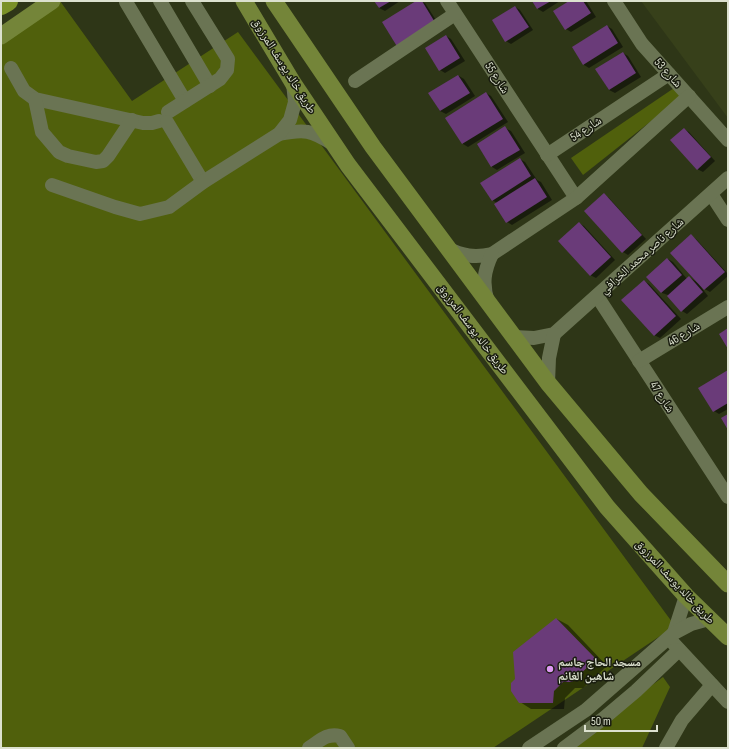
<svg xmlns="http://www.w3.org/2000/svg" width="729" height="749" viewBox="0 0 729 749" font-family="'Sofia Sans Condensed','Noto Naskh Arabic',sans-serif">
<style>
.built{fill:#37401a}
.green{fill:#50600c}
.shadow{fill:#0007}
.building{fill:#6a3b79}
.lines{fill:none;stroke-linecap:round;stroke-linejoin:round}
.minor{stroke:#6a7453;stroke-width:14}
.major{stroke:#748539;stroke-width:17}
.highway{stroke:#7a9127;stroke-width:20}
.poi-dot{fill:#dd99f3;stroke:#181b0e;stroke-width:1.5}
.labels{text-anchor:middle;dominant-baseline:central;stroke-width:3;stroke-linejoin:round;paint-order:stroke}
.street-label{font-size:12px;fill:#dce1cf;stroke:#181b0e}
.poi-label{font-size:12px;font-weight:bold;fill:#dce1cf;stroke:#181b0e;text-anchor:start}
</style>
<rect width="100%" height="100%" fill="#2e3617"/>
<polygon class="built" points="641,1 728,1 728,118"/>
<g class="green">
<polygon points="50,1 60,1 132,101 238,32 675,626 493,748 1,748 1,32"/>
<polygon points="677,86 684,95 583,175 571,158"/>
<polygon points="663,677 670,687 642,748 567,748"/>
</g>
<g class="shadow">
<polygon points="375,1 400,1 385,11 379,8"/>
<polygon points="418,1 425,3 441,28 404,51"/>
<polygon points="533,1 560,1 543,12 538,9"/>
<polygon points="571,1 586,1 596,17 571,32 566,29"/>
<polygon points="515,7 520,10 533,30 511,44 506,41"/>
<polygon points="607,26 612,29 623,47 589,68 584,65 573,47"/>
<polygon points="446,36 451,39 465,61 445,73 440,70"/>
<polygon points="623,53 628,56 641,77 615,93 609,90 597,70"/>
<polygon points="459,76 464,79 475,96 446,114 440,111 430,94"/>
<polygon points="486,93 491,96 508,122 468,147 463,144 447,118"/>
<polygon points="505,128 511,131 525,153 497,170 492,167 478,145"/>
<polygon points="684,129 689,132 715,161 703,172 697,169"/>
<polygon points="520,159 525,162 537,180 541,182 552,200 512,225 507,222 497,203 492,200"/>
<polygon points="604,195 609,198 646,239 628,255 623,252"/>
<polygon points="579,223 584,226 615,260 596,278 590,275"/>
<polygon points="691,236 696,239 728,274 728,276 710,292 701,287 708,296 687,314 682,311 668,295 662,293 648,277 668,259 673,262 687,279 689,277 698,283"/>
<polygon points="644,281 649,284 681,319 660,338 654,335"/>
<polygon points="728,371 728,409 719,414 714,411"/>
<polygon points="557,619 568,625 607,666 583,688 575,688 565,698 564,709 531,709 520,702 516,679"/>
</g>
<g class="building">
<polygon points="374,1 391,1 379,8"/>
<polygon points="416,1 422,1 436,24 398,48 382,22"/>
<polygon points="532,1 551,1 537,9"/>
<polygon points="569,1 583,1 591,13 565,30 553,11"/>
<polygon points="515,6 529,27 505,42 492,20"/>
<polygon points="607,25 618,43 583,65 572,47"/>
<polygon points="446,35 460,58 439,71 425,48"/>
<polygon points="623,52 636,73 609,90 595,69"/>
<polygon points="458,75 470,93 440,111 428,93"/>
<polygon points="486,92 503,119 462,144 445,118"/>
<polygon points="505,126 520,150 491,167 477,144"/>
<polygon points="684,128 711,157 697,170 670,140"/>
<polygon points="520,158 531,176 492,201 480,183"/>
<polygon points="535,178 547,197 506,223 494,204"/>
<polygon points="604,193 642,235 622,253 584,211"/>
<polygon points="579,222 611,257 590,276 558,241"/>
<polygon points="691,234 725,272 704,290 670,253"/>
<polygon points="667,258 682,275 661,293 646,277"/>
<polygon points="689,276 703,292 681,312 667,296"/>
<polygon points="644,280 676,316 654,336 621,300"/>
<polygon points="728,328 728,349 719,334"/>
<polygon points="728,370 728,403 713,412 698,388"/>
<polygon points="728,414 728,430 721,418"/>
<polygon points="556,618 596,659 572,682 563,682 554,691 553,703 519,703 511,691 511,683 515,679 513,652"/>
</g>
<g class="lines">
<g class="minor">
<polyline points="160,1 210,86"/>
<polyline points="447,1 576,198"/>
<polyline points="614,1 642,44 728,140"/>
<polyline points="126,2 185,101"/>
<polyline points="11,68 24,91 35,99 143,123 152,123 159,121"/>
<polyline points="355,81 455,14"/>
<polyline points="35,99 42,132 59,152 68,156 96,162 103,161 108,156 132,120"/>
<polyline points="168,112 220,79 227,70 228,59 192,1"/>
<polyline points="167,122 203,182"/>
<path d="M279,134C305,129 311,130 333,144"/>
<polyline points="547,155 669,74"/>
<polyline points="52,185 115,207 140,214 169,207 203,182 279,134 290,120 295,102 293,83"/>
<polyline points="711,194 728,220"/>
<path d="M447,248C462,256 475,258 492,254L576,198L689,96"/>
<polyline points="597,296 728,497"/>
<path d="M488,302C482,284 484,271 492,254"/>
<polyline points="514,337 534,338 554,334 728,178"/>
<polyline points="639,361 728,307"/>
<polyline points="548,383 549,358 554,334"/>
<polyline points="674,633 686,596"/>
<polyline points="674,644 728,702"/>
<path d="M309,748C320,741 326,733 340,736L348,748"/>
<polyline points="529,748 586,710 674,633 691,624 709,619"/>
<polyline points="564,748 604,718 636,691 679,650"/>
<polyline points="666,748 682,720 712,685"/>
</g>
<g class="major">
<polyline points="244,1 293,83 348,165 607,507 686,596 728,637"/>
<polyline points="274,1 373,147 548,383 641,494 728,584"/>
<polyline points="1,36 52,1"/>
</g>
<polyline class="highway" points="1,5 8,1"/>
</g>
<circle class="poi-dot" cx="550" cy="669" r="4"/>
<g class="labels">
<g class="street-label">
<text transform="translate(284 66) rotate(58)">طريق خالد يوسف المرزوق</text>
<text transform="translate(668 73) rotate(48)">شارع 53</text>
<text transform="translate(497 78) rotate(57)">شارع 55</text>
<text transform="translate(586 129) rotate(-34)">شارع 54</text>
<text transform="translate(642 256) rotate(-42)">شارع ناصر محمد الخرافي</text>
<text transform="translate(473 329) rotate(53)">طريق خالد يوسف المرزوق</text>
<text transform="translate(684 334) rotate(-32)">شارع 46</text>
<text transform="translate(662 397) rotate(57)">شارع 47</text>
<text transform="translate(675 582) rotate(47)">طريق خالد يوسف المرزوق</text>
</g>
<g class="poi-label">
<text x="558" y="662">مسجد الحاج جاسم<tspan x="558" dy="14">شاهين الغانم</tspan></text>
</g>
</g>
<rect width="729" height="749" fill="none" stroke="#dce1cf" stroke-width="4"/>
<path d="M585 725v6h72v-6" fill="none" stroke="#dce1cf" stroke-width="2"/>
<text x="591" y="725" font-size="12" fill="#dce1cf" stroke="#181b0e" stroke-width="3" paint-order="stroke">50 m</text>
</svg>
